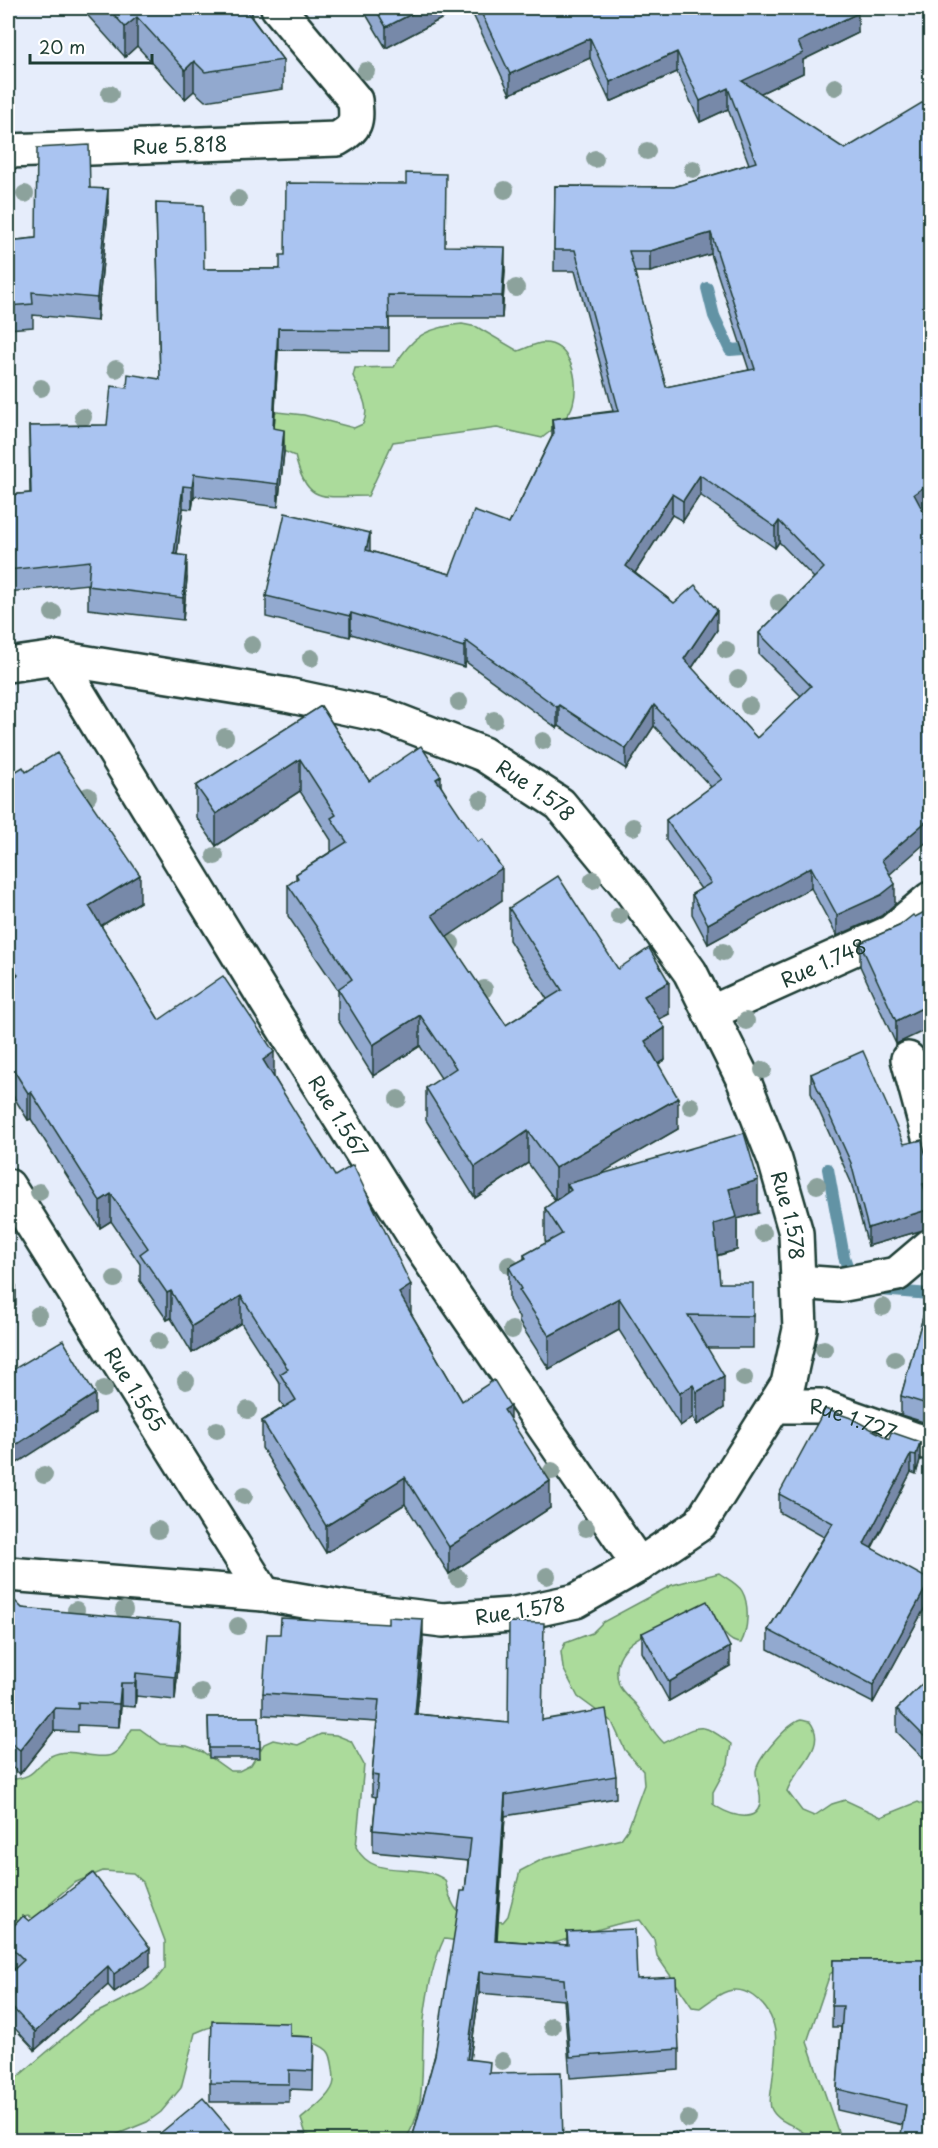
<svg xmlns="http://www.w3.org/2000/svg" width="938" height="2148" viewBox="0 0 938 2148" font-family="'Playpen Sans',sans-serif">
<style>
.green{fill:#abdb9b;stroke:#658c68;stroke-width:1.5}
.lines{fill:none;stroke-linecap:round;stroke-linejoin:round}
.stream{stroke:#6293a5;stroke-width:12}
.street-casing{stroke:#1f3d34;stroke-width:38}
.street{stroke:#fff;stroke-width:33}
.tree{fill:#8ca29c}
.wall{fill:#92a9cf;stroke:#1f3d34;stroke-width:1.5;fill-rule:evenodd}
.shaded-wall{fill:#7789a9;stroke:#1f3d34;stroke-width:1.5}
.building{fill:#aac4f1;stroke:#1f3d34;stroke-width:1.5;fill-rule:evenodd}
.labels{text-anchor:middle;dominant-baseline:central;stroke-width:4.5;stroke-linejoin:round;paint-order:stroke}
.street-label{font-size:20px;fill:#1f3d34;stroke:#fff}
</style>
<rect width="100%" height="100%" fill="#e6edfb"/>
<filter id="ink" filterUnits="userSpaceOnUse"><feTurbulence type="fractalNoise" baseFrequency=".0167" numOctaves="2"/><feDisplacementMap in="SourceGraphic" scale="12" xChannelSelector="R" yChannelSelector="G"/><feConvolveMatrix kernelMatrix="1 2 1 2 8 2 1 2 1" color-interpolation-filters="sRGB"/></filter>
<g filter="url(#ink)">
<g class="green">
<path d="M462,324L477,327L518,351C525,349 534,344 541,343C571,341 580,381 573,404C569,419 554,428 542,438L497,428L393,442L368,496C324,496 307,506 295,456L253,438L268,411L304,415L354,428L363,424C371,408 360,392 353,376L355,368L394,367C412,336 426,328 462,324Z"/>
<path d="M719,1573C726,1578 738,1584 742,1591C750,1605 748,1630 741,1643C725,1643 719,1623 712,1611C676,1624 603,1633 619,1685C622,1693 632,1699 637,1706C647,1719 652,1732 664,1743C699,1726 699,1719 731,1744L728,1764L713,1792V1804C724,1813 755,1826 760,1804C762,1793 756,1782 756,1771C758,1758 788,1723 801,1720C802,1720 809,1722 810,1722C829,1747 795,1768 787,1791L802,1811L814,1816L832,1804L845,1800L881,1817L918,1802L930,1808V1969L838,1968L830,1974L807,2042L841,2140H809C803,2125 778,2125 771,2108C769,2101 771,2092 772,2085C775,2052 785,2019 753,1996C733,1982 718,1995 700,2008L692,2007L657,1956L654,1939L640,1920C600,1924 563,1946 522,1948C497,1949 469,1942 444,1939C432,1964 427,1993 424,2020C420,2057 429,2111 404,2140H320L306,2134L301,2119C311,2110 333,2095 334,2081C334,2074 332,2058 329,2053C319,2036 232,2024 213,2027C207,2027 201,2031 195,2033L181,2088L161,2112L147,2122L103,2140H8V2085L88,2017L144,1989L156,1980L165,1968V1941L143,1882L133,1873L103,1871L74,1883L50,1903L49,1914L36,1921L28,1916L20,1918L8,1932V1780C39,1777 31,1768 51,1756C69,1746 89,1759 107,1756C119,1755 126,1738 132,1729H140L161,1744L187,1746L203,1752L230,1771H239L251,1765L264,1744L273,1740L298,1745L321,1734L336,1735L351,1741L364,1765L356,1847C374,1883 417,1859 445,1880C455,1921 463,1919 503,1922L508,1916L520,1871L543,1859L621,1839L628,1829L644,1785L643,1771L625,1750L612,1722L578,1697L563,1668L561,1652L565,1643L592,1633L603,1622L672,1585Z"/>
</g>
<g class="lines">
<g class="stream">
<polyline points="707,288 714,316 730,350 757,348"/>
<polyline points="828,1169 844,1257 853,1282"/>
<polyline points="880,1290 930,1294"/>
</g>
<g class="street-casing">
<g id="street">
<path id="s1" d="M8,151L337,139C357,128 357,122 355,100L278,8"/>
<path id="s2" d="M57,658L267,1002L421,1247L639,1565"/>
<path id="s3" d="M8,665L57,658L287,695L385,716L483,754L560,804L631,890L690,972L743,1079L775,1160L796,1233L800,1329L788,1384L700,1524L639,1565L576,1601L511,1615L443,1620L345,1608L264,1594L8,1574"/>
<path id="s4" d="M710,1013L891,932L930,899"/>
<polyline points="908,1059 930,1141"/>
<path id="s5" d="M8,1186L264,1594"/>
<polyline points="798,1282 839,1285 897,1274 930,1246"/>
<path id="s6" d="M774,1406H820L916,1440L930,1443"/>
</g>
</g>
<use href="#street" class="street"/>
</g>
<g class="tree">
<circle cx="366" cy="71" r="9"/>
<circle cx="835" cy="87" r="9"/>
<circle cx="110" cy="94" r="9"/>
<circle cx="647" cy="151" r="9"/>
<circle cx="595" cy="159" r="9"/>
<circle cx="693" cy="169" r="9"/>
<circle cx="505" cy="190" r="9"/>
<circle cx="25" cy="194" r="9"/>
<circle cx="238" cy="199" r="9"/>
<circle cx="516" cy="288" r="9"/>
<circle cx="116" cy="369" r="9"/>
<circle cx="41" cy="388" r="9"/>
<circle cx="83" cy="417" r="9"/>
<circle cx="779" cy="603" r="9"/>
<circle cx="53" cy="613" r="9"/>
<circle cx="252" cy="645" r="9"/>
<circle cx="726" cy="650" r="9"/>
<circle cx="311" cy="658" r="9"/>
<circle cx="738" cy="679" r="9"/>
<circle cx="459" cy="702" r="9"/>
<circle cx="749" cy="706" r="9"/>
<circle cx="494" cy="720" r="9"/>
<circle cx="225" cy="737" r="9"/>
<circle cx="543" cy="741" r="9"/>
<circle cx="88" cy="796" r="9"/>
<circle cx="481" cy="800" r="9"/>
<circle cx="633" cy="827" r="9"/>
<circle cx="215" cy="856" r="9"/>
<circle cx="593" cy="880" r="9"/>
<circle cx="619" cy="916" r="9"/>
<circle cx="451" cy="943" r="9"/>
<circle cx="723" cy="952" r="9"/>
<circle cx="484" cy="989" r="9"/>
<circle cx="746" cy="1021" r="9"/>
<circle cx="763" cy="1070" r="9"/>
<circle cx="398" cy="1099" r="9"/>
<circle cx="691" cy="1106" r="9"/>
<circle cx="817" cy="1185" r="9"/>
<circle cx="39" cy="1192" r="9"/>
<circle cx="763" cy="1233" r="9"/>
<circle cx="509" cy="1265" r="9"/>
<circle cx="115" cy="1279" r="9"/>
<circle cx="883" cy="1307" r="9"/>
<circle cx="38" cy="1315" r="9"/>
<circle cx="512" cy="1330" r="9"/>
<circle cx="159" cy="1341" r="9"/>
<circle cx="824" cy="1349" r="9"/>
<circle cx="895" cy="1359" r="9"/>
<circle cx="744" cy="1378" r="9"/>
<circle cx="186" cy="1381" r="9"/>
<circle cx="104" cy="1389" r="9"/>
<circle cx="248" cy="1410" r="9"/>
<circle cx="217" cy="1430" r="9"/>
<circle cx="552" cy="1471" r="9"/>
<circle cx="44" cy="1475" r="9"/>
<circle cx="244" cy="1496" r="9"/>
<circle cx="586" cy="1528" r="9"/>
<circle cx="158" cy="1530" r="9"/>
<circle cx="547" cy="1576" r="9"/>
<circle cx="458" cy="1578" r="9"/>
<circle cx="76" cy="1610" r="9"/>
<circle cx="124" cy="1610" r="9"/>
<circle cx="238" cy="1626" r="9"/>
<circle cx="201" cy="1692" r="9"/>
<circle cx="552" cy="2026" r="9"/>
<circle cx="502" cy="2061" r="9"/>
<circle cx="688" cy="2119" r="9"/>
</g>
<g class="wall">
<polygon points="81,8 251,8 252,18 283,60 283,89 205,101 194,91 185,99 137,46 125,57"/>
<polygon points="364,8 462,8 386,48 364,11"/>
<path d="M470,8H854L858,33L803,60V73L761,93L922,509L889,874L895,904L881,916L837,936L811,888L708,944L692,914V894L701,889L666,840V820L711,787L654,726L626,769L559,726L557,728L466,662L464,667L351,634L350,637L266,617V596L370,551L450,574L509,524L552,436V419L613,411L575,271H554L555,186L674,187L749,164L728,109L700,122L677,72L610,102L590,58L510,94ZM711,254L749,370L666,387L634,272H650ZM700,495L775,548L779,542L814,578L759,633V654L801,696L757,738L692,668L717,630L674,603L635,573L672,515L683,521Z"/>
<polygon points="90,188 108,211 97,321 33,315 33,327 8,329 8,241 36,238"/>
<polygon points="156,203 204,269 280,269 285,255 445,246 505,270 502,318 389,318 389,351 278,350 274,429 284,452 278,507 194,496 192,509 183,508 177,555 187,578 183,620 88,609 88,584 8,592 8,495 30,493 29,426 107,425 127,388 160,379"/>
<polygon points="321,706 369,781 441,786 502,900 446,937 506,1025 547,999 509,940 509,908 618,969 669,1014 659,1019 665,1060 658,1064 678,1129 597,1175 758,1213 737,1219 737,1250 717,1256 720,1283 753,1315 753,1348 707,1348 724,1408 697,1425 693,1417 680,1426 619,1330 549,1369 519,1322 519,1318 509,1300 509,1267 524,1259 524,1255 546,1243 545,1240 545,1208 567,1193 555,1200 528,1163 475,1198 426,1120 426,1088 441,1078 420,1046 373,1076 338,1020 338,990 288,916 288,885 296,879 296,874 332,851 331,850 331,840 300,791 216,846 196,817 196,786"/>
<polygon points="26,772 140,902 101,926 159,1020 274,1077 462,1401 510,1420 550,1508 449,1574 405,1504 326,1553 262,1448 262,1421 284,1407 280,1401 280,1384 241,1323 192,1353 171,1318 167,1320 140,1281 140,1264 111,1221 100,1228 31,1119 28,1120 8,1088 8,776"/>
<polygon points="899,926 896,1044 860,966 860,943"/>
<polygon points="811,1074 904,1144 930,1200 928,1201 930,1228 868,1246 851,1182 811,1093"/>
<polygon points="930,1292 930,1424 901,1415 901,1396"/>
<polygon points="889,1439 920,1442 920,1460 916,1474 911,1472 872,1548 930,1598 873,1703 768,1649 768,1630 824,1537 779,1512 779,1494"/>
<polygon points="8,1597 22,1608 180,1645 175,1700 136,1696 135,1707 121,1706 119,1727 78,1725 78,1732 54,1731 20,1774 8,1764"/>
<polygon points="642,1633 730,1666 669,1701 642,1652"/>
<polygon points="423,1641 417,1714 508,1723 542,1720 616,1776 616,1798 505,1816 497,1940 567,1945 567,1932 637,1979 679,2049 679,2070 570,2078 564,2000 479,1993 470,2060 490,2073 412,2139 435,2055 465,1891 468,1861 373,1852 373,1830 376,1797 372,1796 372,1775 377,1722 263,1715 263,1693"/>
<polygon points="930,1676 930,1765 897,1732 897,1709"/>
<polygon points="208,1717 259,1717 260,1758 209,1758"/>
<polygon points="8,1932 150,1967 114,1992 108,1985 35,2050 8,2021 8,1975 14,1969 8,1963"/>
<polygon points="833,1960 930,1960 903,2125 837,2110 837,2089 841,2027 832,2027"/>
<polygon points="290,2036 314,2037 313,2090 289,2089 289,2102 210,2102 210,2083"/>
</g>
<g class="shaded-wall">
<polygon points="8,8 19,8 8,18"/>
<polygon points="423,8 462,8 386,48 386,27"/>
<polygon points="252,9 252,38 247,12"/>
<polygon points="858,13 858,33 803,60 803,73 742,102 742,81 798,42"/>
<polygon points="137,17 137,46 125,57 125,27"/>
<polygon points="590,38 590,58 510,94 510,74"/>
<polygon points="677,52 677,72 610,102 610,82"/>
<polygon points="194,61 194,91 185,99 185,70"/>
<polygon points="728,88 728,109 700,122 700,101"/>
<polygon points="108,189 108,211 97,321 97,298"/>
<polygon points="711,233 711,254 650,272 650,251"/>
<polygon points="505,247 505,270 502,318 502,296"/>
<polygon points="278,328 278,350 273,451 273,428"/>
<polygon points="284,430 284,452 278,507 278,484"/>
<polygon points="194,474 194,496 192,509 192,487"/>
<polygon points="700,475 700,495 683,521 683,501"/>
<polygon points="930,483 930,504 914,515 914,494"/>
<polygon points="183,486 183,508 174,577 174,554"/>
<polygon points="672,494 672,515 626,587 626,566"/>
<polygon points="779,521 779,542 775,548 775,527"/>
<polygon points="370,533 370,554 366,550"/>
<polygon points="187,556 187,578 183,620 183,598"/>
<polygon points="717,610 717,630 684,680 684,659"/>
<polygon points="351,613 351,634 350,637 350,616"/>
<polygon points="466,641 466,662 464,667 464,647"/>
<polygon points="559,705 559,726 557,728 557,707"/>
<polygon points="654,705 654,726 626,769 626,749"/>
<polygon points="300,759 300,791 216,846 216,814"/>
<polygon points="441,776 441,808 436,779"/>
<polygon points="930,818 930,839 882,881 882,860"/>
<polygon points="811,867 811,888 708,944 708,924"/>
<polygon points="502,868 502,900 432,947 432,915"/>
<polygon points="140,875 140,902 89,933 89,906"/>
<polygon points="895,884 895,904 881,916 837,936 837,915"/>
<polygon points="669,982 669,1014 644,1027 644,996"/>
<polygon points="930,1004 930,1028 896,1044 896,1021"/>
<polygon points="420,1015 420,1046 373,1076 373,1045"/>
<polygon points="665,1028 665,1060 645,1072 645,1041"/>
<polygon points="274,1052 274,1079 263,1060"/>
<polygon points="31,1092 31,1119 28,1120 28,1093"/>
<polygon points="678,1098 678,1129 571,1191 567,1184 567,1193 555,1200 555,1168"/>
<polygon points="528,1131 528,1163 475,1198 475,1167"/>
<polygon points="758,1180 758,1213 737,1219 737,1250 714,1256 714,1224 729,1189"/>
<polygon points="930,1181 930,1200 923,1202 923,1184"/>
<polygon points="111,1194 111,1221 100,1228 100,1201"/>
<polygon points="930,1209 930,1228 868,1246 868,1228"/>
<polygon points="411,1285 411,1312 399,1320 399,1293"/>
<polygon points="16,1286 16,1305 8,1310 8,1291"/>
<polygon points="171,1291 171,1318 167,1320 167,1293"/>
<polygon points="241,1296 241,1323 192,1353 192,1326"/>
<polygon points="619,1298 619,1330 549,1369 549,1336"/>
<polygon points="724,1376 724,1408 697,1425 697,1392"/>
<polygon points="693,1385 693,1417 680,1426 680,1393"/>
<polygon points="95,1394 95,1413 8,1469 8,1450"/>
<polygon points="510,1406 510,1433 504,1410"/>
<polygon points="920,1442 920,1460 916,1474 916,1455"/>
<polygon points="911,1454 911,1472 864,1562 864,1544"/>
<polygon points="405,1477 405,1504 326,1553 326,1526"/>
<polygon points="12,1481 12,1500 8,1503 8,1484"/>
<polygon points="550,1481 550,1508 449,1574 449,1547"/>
<polygon points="930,1580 930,1598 873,1703 873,1685"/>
<polygon points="423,1619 423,1641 415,1735 415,1714"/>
<polygon points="180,1622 180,1645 175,1700 175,1677"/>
<polygon points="730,1647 730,1666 669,1701 669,1682"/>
<polygon points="136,1673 136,1696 135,1707 135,1683"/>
<polygon points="121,1683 121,1706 119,1727 119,1704"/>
<polygon points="54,1708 54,1731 20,1774 20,1750"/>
<polygon points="505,1795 505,1816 495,1961 495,1940"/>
<polygon points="150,1948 150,1967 114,1992 114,1974"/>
<polygon points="108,1966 108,1985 35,2050 35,2032"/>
<polygon points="479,1972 479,1993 467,2081 467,2059"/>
</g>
<g class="building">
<polygon points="108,8 251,8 252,9 247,12 283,60 205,72 194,61 185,70 137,17 125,27"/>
<polygon points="375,8 423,8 386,27"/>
<path d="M479,8H854L858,13L798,42L803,53L742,81L845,149L930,98V483L914,494L930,524V818L882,860L895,884L881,895L837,915L811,867L708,924L692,894L711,883L666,820L722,779L654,705L626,749L559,705L557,707L466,641L464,647L351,613L350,616L266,596L285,513L370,533L366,550L450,574L474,511L509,524L554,433L552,419L619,411L575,250H554L555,186L674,187L756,162L728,88L700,101L677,52L610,82L590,38L510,74ZM711,233L755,369L666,387L629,251H650ZM700,475L775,527L779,521L824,568L759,633L811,686L757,738L684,659L717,610L695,585L674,603L626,566L672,494L683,501Z"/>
<polygon points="89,145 90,188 108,189 97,298 32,292 33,304 8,306 8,241 36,238 37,148"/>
<polygon points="406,173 446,174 445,246 505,247 502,296 388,295 389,329 278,328 273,428 284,430 278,484 194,474 192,487 183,486 174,554 187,556 183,598 88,586 90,561 8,570 8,495 31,493 29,426 107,425 111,386 127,388 128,374 160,379 156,203 203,205 204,269 280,269 280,255 285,255 286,183 406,184"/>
<polygon points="321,706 369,781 421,746 441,776 436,779 478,842 482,839 502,868 432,915 506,1025 562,990 509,908 558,876 618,969 649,948 669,982 644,996 665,1028 645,1041 678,1098 555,1168 528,1131 475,1167 426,1088 456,1068 420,1015 373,1045 338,989 352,979 288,885 298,878 296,874 347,842 331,818 336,815 300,759 216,814 196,786"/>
<polygon points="57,753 140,875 89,906 159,1020 223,976 274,1052 263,1060 335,1176 353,1165 411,1285 399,1293 462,1401 494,1380 510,1406 504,1410 550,1481 449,1547 405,1477 326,1526 262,1421 296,1400 280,1374 288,1369 241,1296 192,1326 171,1291 167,1293 140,1254 148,1248 111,1194 100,1201 31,1092 28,1093 8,1061 8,981 18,975 8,959 8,776 23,767 26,772"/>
<polygon points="930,909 930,1004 896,1021 860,943 899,926 913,915 915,917"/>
<polygon points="863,1051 904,1144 922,1140 930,1172 930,1181 923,1184 930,1209 868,1228 851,1163 811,1074"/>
<polygon points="744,1133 758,1180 729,1189 737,1217 714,1224 720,1283 753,1283 753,1316 688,1315 724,1376 697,1392 693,1385 680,1393 619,1298 549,1336 519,1290 521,1289 509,1267 526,1258 524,1255 562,1234 545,1208 571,1190 567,1184"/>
<polygon points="8,1274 16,1286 8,1291"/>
<polygon points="930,1292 930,1405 901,1396"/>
<polygon points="63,1340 95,1394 8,1450 8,1365 11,1371"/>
<polygon points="825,1409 851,1418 889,1439 891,1432 920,1442 916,1455 911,1454 864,1544 930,1580 873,1685 768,1630 833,1523 779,1494"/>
<polygon points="8,1476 12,1481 8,1484"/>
<polygon points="9,1595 22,1608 180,1622 175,1677 136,1673 135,1683 121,1683 119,1704 78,1702 78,1709 54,1708 20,1750 8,1741 8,1597"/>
<polygon points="707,1601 730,1647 669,1682 642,1633"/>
<polygon points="388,1617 423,1619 415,1714 508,1723 509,1622 544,1623 542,1720 606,1709 616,1776 505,1795 495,1940 568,1945 567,1932 635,1929 637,1979 676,1977 679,2049 570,2057 564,1979 479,1972 467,2059 490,2062 489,2073 561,2072 563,2140 394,2140 412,2139 435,2055 461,1891 465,1891 471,1839 373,1830 378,1776 372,1775 379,1700 263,1693 267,1634 280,1634 281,1618 388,1624"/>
<polygon points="930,1676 930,1742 897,1709"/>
<polygon points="208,1717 259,1717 260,1748 209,1748"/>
<polygon points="93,1873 150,1948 114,1974 108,1966 35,2032 8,2003 8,1975 24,1960 8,1944 8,1932 23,1916 29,1921"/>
<polygon points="833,1960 930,1960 930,2140 900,2140 906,2105 837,2089 843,2006 832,2006"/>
<polygon points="212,2021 290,2023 290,2036 314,2037 313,2071 289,2070 289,2084 210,2083"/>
<polygon points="203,2098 239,2140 152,2140"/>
<polygon points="676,2132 678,2140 613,2140"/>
<polygon points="756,2137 801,2140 756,2140"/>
</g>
</g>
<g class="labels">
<g class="street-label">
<text stroke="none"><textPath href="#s1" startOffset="172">Rue 5.818</textPath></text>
<text stroke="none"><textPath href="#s3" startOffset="552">Rue 1.578</textPath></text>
<text stroke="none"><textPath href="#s4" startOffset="124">Rue 1.748</textPath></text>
<text stroke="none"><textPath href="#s2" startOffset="538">Rue 1.567</textPath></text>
<text stroke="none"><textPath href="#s3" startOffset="1056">Rue 1.578</textPath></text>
<text stroke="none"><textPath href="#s5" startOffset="240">Rue 1.565</textPath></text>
<text stroke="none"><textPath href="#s6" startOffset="81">Rue 1.727</textPath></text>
<text transform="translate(520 1610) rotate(-9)">Rue 1.578</text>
</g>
</g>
<rect width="938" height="2148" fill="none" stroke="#fff" stroke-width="30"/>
<rect x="15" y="15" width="908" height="2118" fill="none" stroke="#1f3d34" stroke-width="2" filter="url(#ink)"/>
<path d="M30 54v9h122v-9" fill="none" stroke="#1f3d34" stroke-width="3"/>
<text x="39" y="54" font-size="18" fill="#1f3d34" stroke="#ffffff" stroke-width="4.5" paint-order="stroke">20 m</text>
</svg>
